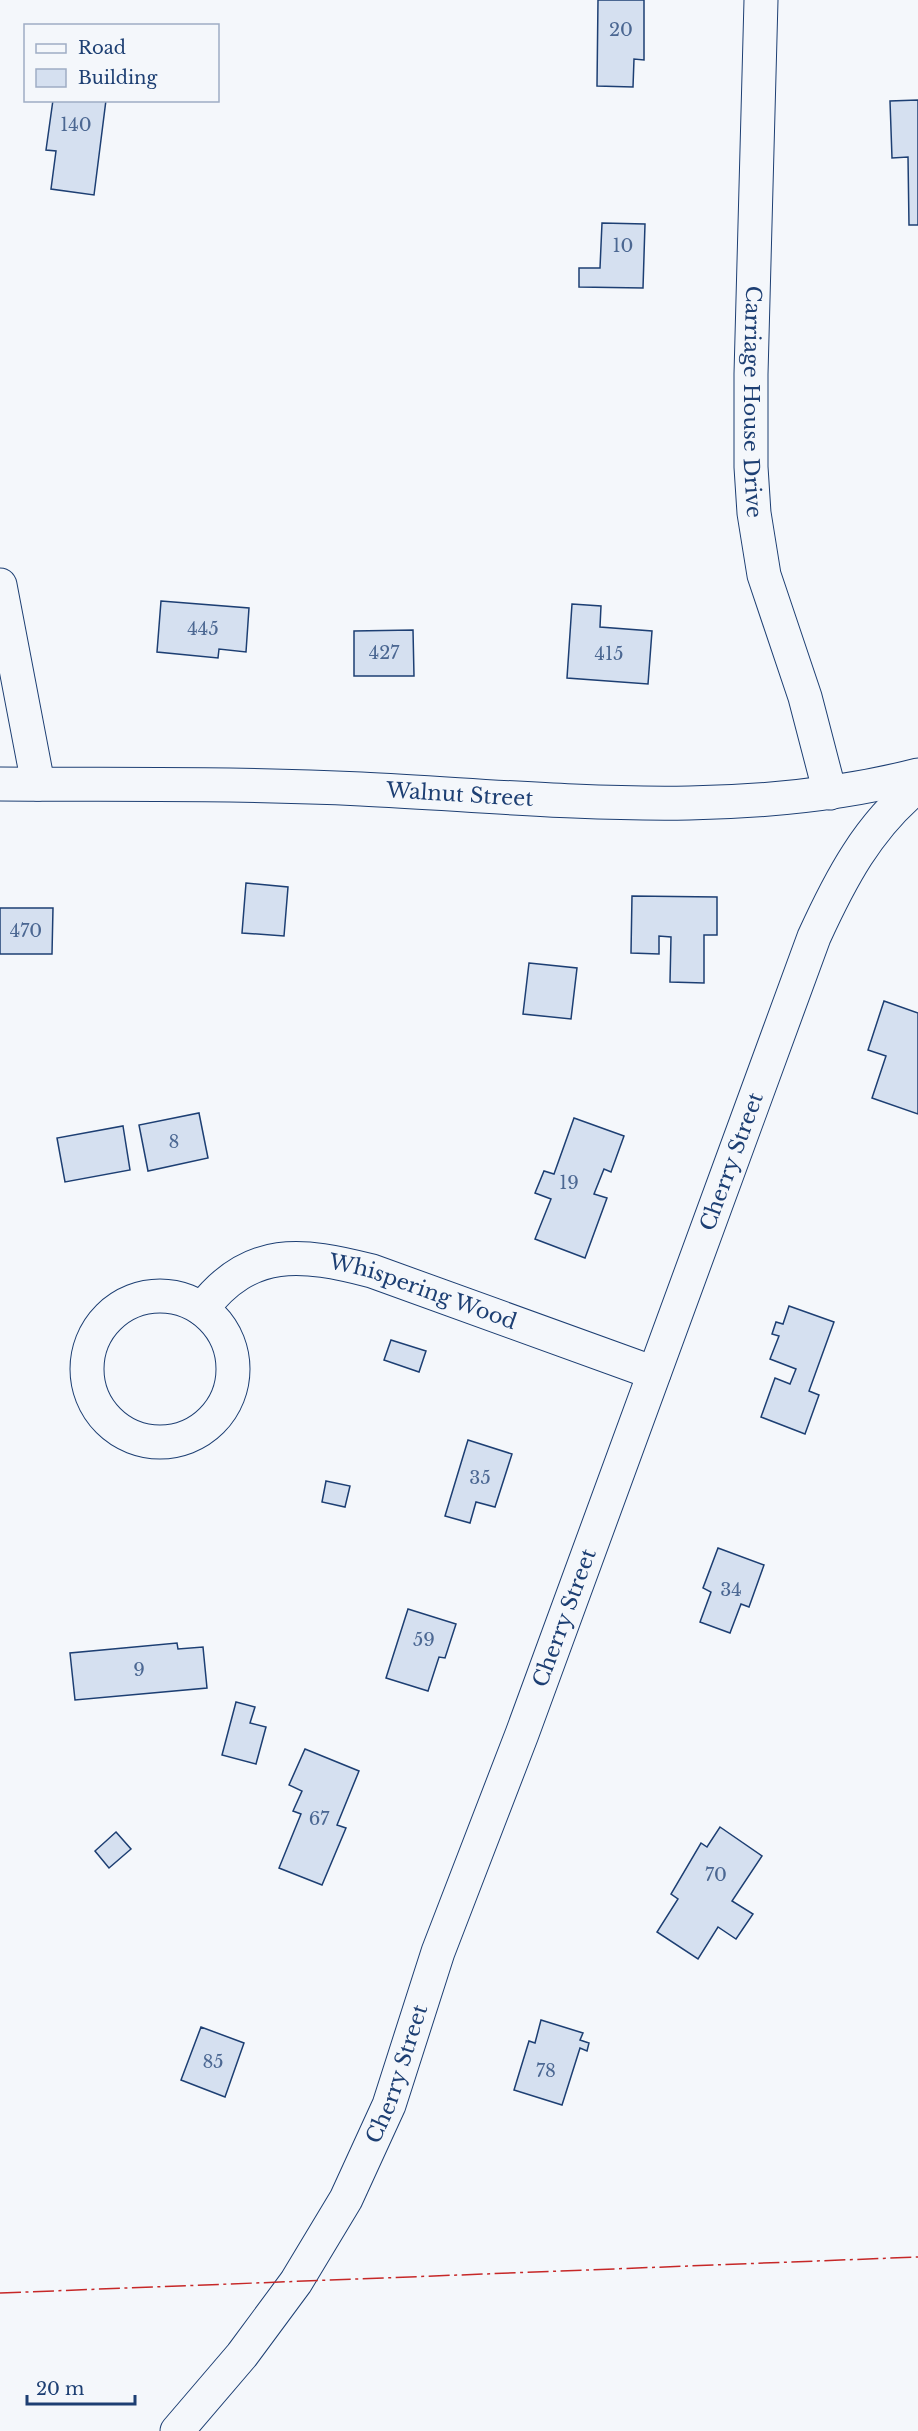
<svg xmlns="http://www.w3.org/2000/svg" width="918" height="2431" viewBox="0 0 918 2431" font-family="'Libre Baskerville',serif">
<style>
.building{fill:#d5e0f0;stroke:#1d3f73;stroke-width:1.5}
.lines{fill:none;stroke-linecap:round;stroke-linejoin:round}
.street-casing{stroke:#1d3f73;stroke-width:35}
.street{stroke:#f4f7fb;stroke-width:33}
.power{stroke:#c62828;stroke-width:1.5;stroke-dasharray:21 4.5 3 4.5;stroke-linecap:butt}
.labels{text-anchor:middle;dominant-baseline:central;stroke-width:4.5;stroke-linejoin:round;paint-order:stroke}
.number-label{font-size:18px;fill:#4b6792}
.street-label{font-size:21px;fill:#1d3f73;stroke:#f4f7fb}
</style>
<rect width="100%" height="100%" fill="#f4f7fb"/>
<g class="building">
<polygon points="598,0 644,0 644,60 634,59 633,87 597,86"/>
<polygon points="53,100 106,100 94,195 51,189 56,151 46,150"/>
<polygon points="918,100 918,225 909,225 908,157 892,158 890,101"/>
<polygon points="602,223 645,224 643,288 579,287 579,268 600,268"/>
<polygon points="161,601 249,608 246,652 219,649 218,658 157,652"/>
<polygon points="572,604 601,606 600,627 652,631 648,684 567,678"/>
<polygon points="413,630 414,676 354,676 354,631"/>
<polygon points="246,883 288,887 284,936 242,933"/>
<polygon points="632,896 717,897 717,935 704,935 704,983 670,982 671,937 659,936 659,954 631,953"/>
<polygon points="0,908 53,908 52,954 0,954"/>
<polygon points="529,963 577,968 571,1019 523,1014"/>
<polygon points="884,1001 918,1013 918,1114 872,1098 886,1056 868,1050"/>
<polygon points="199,1113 208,1158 148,1171 139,1125"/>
<polygon points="574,1118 624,1136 611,1172 604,1169 594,1194 607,1198 585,1258 535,1239 551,1199 535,1193 544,1171 554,1174"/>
<polygon points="123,1126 130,1170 65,1182 57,1138"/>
<polygon points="789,1306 834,1322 809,1391 819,1395 805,1434 761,1417 775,1378 790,1384 796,1369 770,1359 779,1336 772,1334 776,1322 783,1324"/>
<polygon points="391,1340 426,1351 419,1372 384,1360"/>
<polygon points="468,1440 512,1454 495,1507 476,1502 470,1523 445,1516"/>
<polygon points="326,1481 350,1486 345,1507 322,1502"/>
<polygon points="718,1548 764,1565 749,1607 741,1604 730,1633 700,1622 711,1592 703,1588"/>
<polygon points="408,1609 456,1624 445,1658 439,1657 428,1691 386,1678"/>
<polygon points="177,1643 178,1649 203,1647 207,1688 75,1700 70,1653"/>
<polygon points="236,1702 255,1707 250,1723 266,1727 256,1764 222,1755"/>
<polygon points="305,1749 359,1771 337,1825 346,1828 322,1885 279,1868 301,1814 293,1811 302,1791 289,1785"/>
<polygon points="720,1827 762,1856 732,1901 753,1914 736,1939 718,1927 698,1959 657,1932 678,1899 671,1894 701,1843 707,1847"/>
<polygon points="116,1832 131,1849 109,1868 95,1851"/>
<polygon points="541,2020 583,2033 580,2040 589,2043 587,2051 580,2048 562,2105 514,2090 529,2041 535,2043"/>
<polygon points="201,2027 244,2043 225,2097 181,2080"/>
</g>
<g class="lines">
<g class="street-casing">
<g id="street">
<path id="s1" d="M761,0L751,374V467L754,513L764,575L805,697L830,793"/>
<polyline points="0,585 38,784"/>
<path id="s2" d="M0,784C120,785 241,783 361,789C547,798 735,822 918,775"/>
<circle cx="160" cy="1369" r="73"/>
<path id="s3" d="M202,1309C250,1246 302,1253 372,1271L654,1373"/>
<path id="s4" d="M177,2431L242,2355L296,2282L346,2199L389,2105L438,1952L522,1734L814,937C840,880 868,826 918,786"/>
</g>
</g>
<use href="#street" class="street"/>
<polyline class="power" points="0,2293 918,2257"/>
</g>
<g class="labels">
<g class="number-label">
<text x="621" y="30">20</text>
<text x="76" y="125">140</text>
<text x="623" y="246">10</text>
<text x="203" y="629">445</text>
<text x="384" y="653">427</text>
<text x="609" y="654">415</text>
<text x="26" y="931">470</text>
<text x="174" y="1142">8</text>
<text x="569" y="1183">19</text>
<text x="480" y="1478">35</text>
<text x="731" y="1590">34</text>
<text x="424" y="1640">59</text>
<text x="139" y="1670">9</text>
<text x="319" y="1819">67</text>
<text x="716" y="1875">70</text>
<text x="213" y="2062">85</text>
<text x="546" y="2071">78</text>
</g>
<g class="street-label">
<text stroke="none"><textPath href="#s1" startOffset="402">Carriage House Drive</textPath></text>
<text stroke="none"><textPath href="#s2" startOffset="460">Walnut Street</textPath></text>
<text stroke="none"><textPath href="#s4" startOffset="1395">Cherry Street</textPath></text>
<text stroke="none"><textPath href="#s3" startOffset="243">Whispering Wood</textPath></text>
<text stroke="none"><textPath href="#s4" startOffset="909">Cherry Street</textPath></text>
<text stroke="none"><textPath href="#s4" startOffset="423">Cherry Street</textPath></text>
</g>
</g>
<rect x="24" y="24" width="195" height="78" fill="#f4f7fb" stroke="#9eadc5" stroke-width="1.5"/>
<rect x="36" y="44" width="30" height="9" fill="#f4f7fb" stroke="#9eadc5" stroke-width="1.5"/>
<text x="78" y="54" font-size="18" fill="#1d3f73">Road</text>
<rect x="36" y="69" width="30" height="18" fill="#d5e0f0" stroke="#9eadc5" stroke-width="1.5"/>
<text x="78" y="84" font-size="18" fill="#1d3f73">Building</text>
<path d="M27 2395v9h108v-9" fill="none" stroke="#1d3f73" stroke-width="3"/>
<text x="36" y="2395" font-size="18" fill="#1d3f73" stroke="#f4f7fb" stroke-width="4.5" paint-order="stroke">20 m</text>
</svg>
